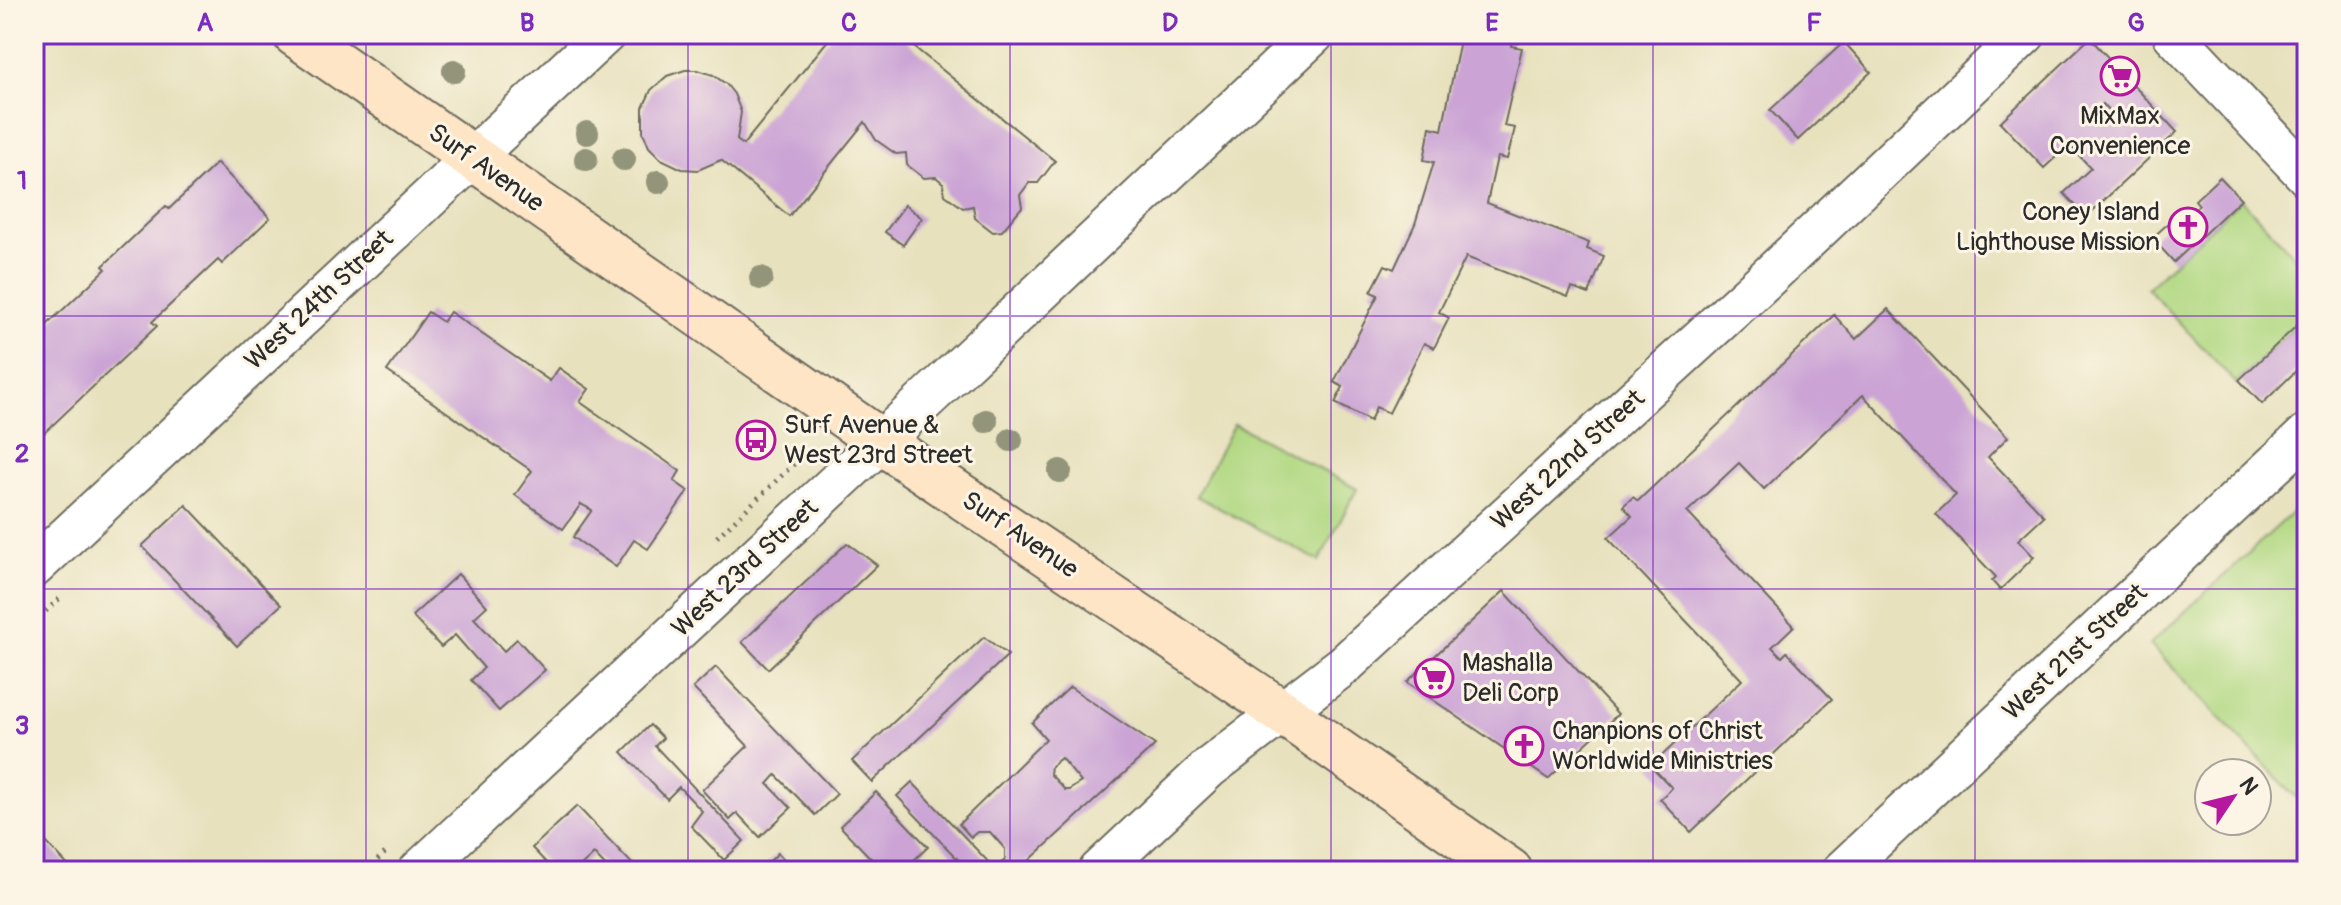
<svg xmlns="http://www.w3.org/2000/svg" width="2341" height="905" viewBox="0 0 2341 905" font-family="Pangolin,sans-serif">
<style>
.green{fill:#b1d882;stroke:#6e8256;stroke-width:2}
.building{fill:#cba4d5;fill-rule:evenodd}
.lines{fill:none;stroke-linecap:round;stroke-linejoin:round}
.street-casing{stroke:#6d6b5e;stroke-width:44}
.secondary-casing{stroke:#6d6b5e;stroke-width:48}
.path{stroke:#6d6b5e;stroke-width:5;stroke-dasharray:2 6;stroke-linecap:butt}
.street{stroke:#fff;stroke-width:40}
.secondary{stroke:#fde5c5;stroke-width:44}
.tree{fill:#929579}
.grid{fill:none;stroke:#7b2cbf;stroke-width:2;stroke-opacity:0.55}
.labels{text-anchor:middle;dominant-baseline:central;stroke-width:6;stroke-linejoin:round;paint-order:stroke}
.poi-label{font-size:26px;fill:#2b2b2b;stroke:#fcf5e5;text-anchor:start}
.street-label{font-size:26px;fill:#2b2b2b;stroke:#fcf5e5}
.neatline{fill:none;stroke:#7b2cbf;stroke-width:3}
.grid-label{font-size:26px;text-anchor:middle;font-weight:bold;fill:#7b2cbf}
</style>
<rect width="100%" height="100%" fill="#fcf5e5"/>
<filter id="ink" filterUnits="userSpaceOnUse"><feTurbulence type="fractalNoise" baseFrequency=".0125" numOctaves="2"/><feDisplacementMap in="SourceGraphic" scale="16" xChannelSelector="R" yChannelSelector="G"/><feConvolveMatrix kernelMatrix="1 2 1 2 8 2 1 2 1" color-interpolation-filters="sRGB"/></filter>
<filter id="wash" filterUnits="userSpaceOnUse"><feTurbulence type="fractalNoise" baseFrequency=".006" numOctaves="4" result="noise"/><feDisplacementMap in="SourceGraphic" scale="32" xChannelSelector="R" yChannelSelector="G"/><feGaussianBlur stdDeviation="1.8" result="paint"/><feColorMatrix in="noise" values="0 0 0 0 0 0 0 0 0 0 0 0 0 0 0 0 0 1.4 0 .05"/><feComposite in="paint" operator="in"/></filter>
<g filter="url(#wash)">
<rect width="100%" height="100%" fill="#e7e1be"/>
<g class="green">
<polygon points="2241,199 2307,270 2307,316 2236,383 2147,288"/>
<polygon points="1234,424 1357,489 1319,561 1196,496"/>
<polygon points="2307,499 2307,809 2150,644"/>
</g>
<g id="blocks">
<g class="building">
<polygon points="833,34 898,34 1055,161 1038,183 1029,183 1020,195 1022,207 1002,231 993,232 975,218 973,206 963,208 945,195 943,183 936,177 924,178 907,165 906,153 896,154 876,140 865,122 789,216 721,160 698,170 682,169 661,159 649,147 643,132 643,108 651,90 667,76 685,70 698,70 713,75 726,84 734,94 741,112 737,140 743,145"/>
<polygon points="1474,34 1513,34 1511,46 1522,48 1504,126 1515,128 1507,159 1497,157 1487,203 1589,243 1587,249 1604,256 1589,294 1572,288 1568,297 1466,257 1439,312 1449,318 1434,348 1424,343 1389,413 1376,407 1370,421 1335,403 1343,387 1334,382 1378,295 1371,292 1385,265 1394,269 1415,224 1434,162 1424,160 1430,127 1442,130 1461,35 1474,37"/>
<path d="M2090,38L2177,132L2086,217L2064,193L2091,168L2069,145L2044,168L2000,122ZM2103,104L2110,112L2099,123L2091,115Z"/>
<polygon points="1844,42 1871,72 1798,140 1770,110"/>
<polygon points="217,163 270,218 222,264 218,260 152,322 157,326 39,438 34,434 34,337 106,269 103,266 166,206 169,209"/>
<polygon points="2220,177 2241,199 2174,262 2152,238 2182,211 2186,216 2199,205 2195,200"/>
<polygon points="905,205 922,218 903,245 885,232"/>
<polygon points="1888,309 2008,437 1988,457 2044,516 2018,540 2034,557 2000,590 1992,581 1996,577 1936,514 1956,495 1863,395 1764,489 1739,463 1687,512 1794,626 1772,647 1782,657 1787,652 1832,699 1691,832 1660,799 1672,788 1651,766 1742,680 1608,538 1632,516 1623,506 1633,497 1638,501 1834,315 1856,339"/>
<polygon points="428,312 443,322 450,312 550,381 559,368 589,389 580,402 680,471 674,481 688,491 648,549 634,540 616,567 573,537 592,510 581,504 563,529 515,495 532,471 387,371"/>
<polygon points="2307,316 2307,360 2262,404 2239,380"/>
<polygon points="186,505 281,605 237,646 142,546"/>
<polygon points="847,543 877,565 768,669 742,642"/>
<polygon points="458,574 487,606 474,618 504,651 517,639 545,670 499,711 471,680 484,668 455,635 441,647 412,616"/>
<polygon points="1504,591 1618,714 1548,779 1407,682"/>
<polygon points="984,637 1008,655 872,782 852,761"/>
<polygon points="716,667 837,794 815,815 776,775 768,784 791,808 760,837 737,813 730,820 702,790 748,746 693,688"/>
<path d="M1070,687L1155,745L1018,871H1002L998,866L1005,860V849L990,832H977L971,837L959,824L1046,739L1032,723ZM1061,758L1081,782L1069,790H1065L1050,774L1051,766Z"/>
<polygon points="650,725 663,738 655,746 744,841 724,860 691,826 702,811 679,787 667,799 622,752"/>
<polygon points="912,782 997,871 969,871 897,796"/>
<polygon points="876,792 928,847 914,860 924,871 883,871 840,826"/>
<polygon points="577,806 639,871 610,871 594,854 579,868 582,871 554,871 532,848"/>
<polygon points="34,829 73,871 34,871"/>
<polygon points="778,853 795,871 760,871"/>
</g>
</g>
</g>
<g filter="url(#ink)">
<use href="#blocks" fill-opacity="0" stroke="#6d6b5e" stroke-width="2"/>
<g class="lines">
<g class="street-casing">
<g id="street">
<polyline points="2173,34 2307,176"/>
<polyline points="34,567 605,34"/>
<polyline points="419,871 933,393 1314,34"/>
<polyline points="1099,871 1210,767 1344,665 1766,279 2025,34"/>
<polyline points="1842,871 2307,434"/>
</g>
</g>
<g class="secondary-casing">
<polyline id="secondary" points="295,34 912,463 1282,712 1510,871"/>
</g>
<g class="path">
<polyline points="717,537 795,463"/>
<polyline points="34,622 60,598"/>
<polyline points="366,871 385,853"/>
</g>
<use href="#street" class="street"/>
<use href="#secondary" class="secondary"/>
</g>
<g class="tree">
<circle cx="454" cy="71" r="12"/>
<circle cx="587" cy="133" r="12"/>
<circle cx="586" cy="159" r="12"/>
<circle cx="624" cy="159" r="12"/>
<circle cx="658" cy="182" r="12"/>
<circle cx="761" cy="278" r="12"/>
<circle cx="986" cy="421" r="12"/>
<circle cx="1011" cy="440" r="12"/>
<circle cx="1060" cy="471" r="12"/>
</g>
</g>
<path class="grid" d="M366,34V871M688,34V871M1010,34V871M1331,34V871M1653,34V871M1975,34V871M34,316H2307M34,589H2307"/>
<defs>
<g id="supermarket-ring" transform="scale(2)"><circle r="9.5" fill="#fcf5e5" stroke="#b5179e" stroke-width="1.5"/><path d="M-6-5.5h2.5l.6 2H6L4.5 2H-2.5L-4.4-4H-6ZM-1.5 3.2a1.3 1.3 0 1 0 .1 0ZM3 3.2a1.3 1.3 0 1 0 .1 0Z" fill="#b5179e"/></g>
<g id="church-ring" transform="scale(2)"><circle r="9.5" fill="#fcf5e5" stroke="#b5179e" stroke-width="1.5"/><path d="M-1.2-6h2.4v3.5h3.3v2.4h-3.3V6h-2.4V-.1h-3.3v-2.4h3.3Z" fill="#b5179e"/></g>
<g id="bus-ring" transform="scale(2)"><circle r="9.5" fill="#fcf5e5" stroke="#b5179e" stroke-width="1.5"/><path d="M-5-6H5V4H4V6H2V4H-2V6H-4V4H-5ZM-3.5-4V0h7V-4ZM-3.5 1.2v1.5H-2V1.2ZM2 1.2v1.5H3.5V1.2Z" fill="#b5179e"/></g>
</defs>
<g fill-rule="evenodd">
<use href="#supermarket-ring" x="2120" y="76"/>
<use href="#church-ring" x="2188" y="227"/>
<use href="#bus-ring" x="756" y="440"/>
<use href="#supermarket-ring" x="1434" y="678"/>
<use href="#church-ring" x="1524" y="746"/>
</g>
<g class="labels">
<g class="poi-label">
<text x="2120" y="116" text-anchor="middle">MixMax<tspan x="2120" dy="30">Convenience</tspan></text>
<text x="2160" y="212" text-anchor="end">Coney Island<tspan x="2160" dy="30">Lighthouse Mission</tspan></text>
<text x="784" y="425">Surf Avenue &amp;<tspan x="784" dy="30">West 23rd Street</tspan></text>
<text x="1462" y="663">Mashalla<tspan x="1462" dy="30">Deli Corp</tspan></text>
<text x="1552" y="731">Chanpions of Christ<tspan x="1552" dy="30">Worldwide Ministries</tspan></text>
</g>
<g class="street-label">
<text transform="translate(486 168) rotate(35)">Surf Avenue</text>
<text transform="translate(319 300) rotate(-43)">West 24th Street</text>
<text transform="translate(1568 460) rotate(-42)">West 22nd Street</text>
<text transform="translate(1020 535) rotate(34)">Surf Avenue</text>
<text transform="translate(745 568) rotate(-43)">West 23rd Street</text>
<text transform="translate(2075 652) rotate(-43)">West 21st Street</text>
</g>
</g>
<rect width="2341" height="905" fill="none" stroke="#fcf5e5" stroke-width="88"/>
<g transform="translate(2233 797) rotate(55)"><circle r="38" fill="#fcf5e5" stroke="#a8a49b" stroke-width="2"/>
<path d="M0-6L14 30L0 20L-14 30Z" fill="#b5179e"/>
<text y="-12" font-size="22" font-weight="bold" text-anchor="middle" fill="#2b2b2b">N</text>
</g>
<rect x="44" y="44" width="2253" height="817" class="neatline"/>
<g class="grid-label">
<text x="205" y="31">A</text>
<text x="527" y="31">B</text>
<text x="849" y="31">C</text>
<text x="1170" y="31">D</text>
<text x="1492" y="31">E</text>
<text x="1814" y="31">F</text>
<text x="2136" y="31">G</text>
<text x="22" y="189">1</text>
<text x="22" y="462">2</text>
<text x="22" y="734">3</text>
</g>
</svg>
